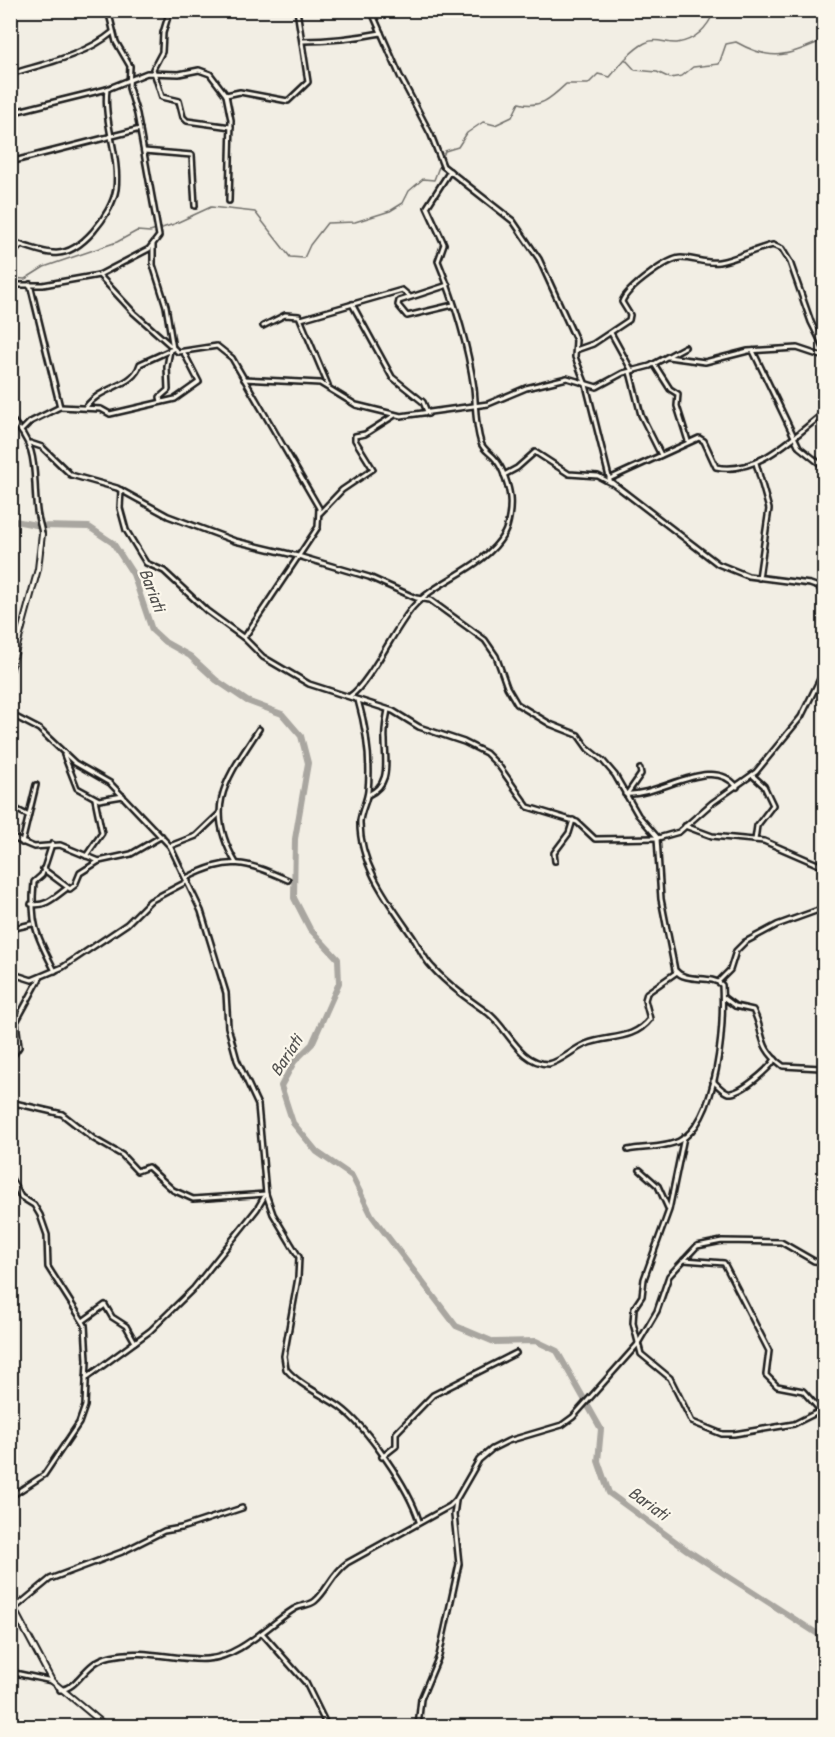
<svg xmlns="http://www.w3.org/2000/svg" width="835" height="1737" viewBox="0 0 835 1737" font-family="'Patrick Hand',sans-serif">
<style>
.lines{fill:none;stroke-linecap:round;stroke-linejoin:round}
.stream{stroke:#716f6b;stroke-width:1.5}
.river{stroke:#a9a6a0;stroke-width:6}
.minor-casing{stroke:#1c1c1c;stroke-width:8}
.tertiary-casing{stroke:#1c1c1c;stroke-width:8}
.minor{stroke:#fbf7ec;stroke-width:3}
.tertiary{stroke:#fbf7ec;stroke-width:4}
.labels{text-anchor:middle;dominant-baseline:central;stroke-width:4.5;stroke-linejoin:round;paint-order:stroke}
.water-label{font-size:18px;font-style:italic;fill:#545351;stroke:#fbf7ec}
</style>
<rect width="100%" height="100%" fill="#f2eee4"/>
<filter id="ink" filterUnits="userSpaceOnUse"><feTurbulence type="fractalNoise" baseFrequency=".0167" numOctaves="2"/><feDisplacementMap in="SourceGraphic" scale="12" xChannelSelector="R" yChannelSelector="G"/><feConvolveMatrix kernelMatrix="1 2 1 2 8 2 1 2 1" color-interpolation-filters="sRGB"/></filter>
<g filter="url(#ink)">
<g class="lines">
<g class="stream">
<path d="M626,58C631,53 639,46 645,43C656,37 666,44 677,43C697,40 708,27 715,10"/>
<path d="M10,278L25,279L44,267L117,242L137,231L150,232L174,224L211,207L255,212L290,257L304,258L310,245L327,223L355,222L390,211L403,203L409,191L423,179L434,180L445,151L458,147L467,133L483,122L495,125L512,117L519,103C540,109 551,98 566,84H588L598,74L610,77L625,59L635,70L657,72L670,78L682,76L693,67L719,64L726,44L736,42C770,61 784,57 819,42L821,30L824,29"/>
</g>
<polyline class="river" points="10,520 41,526 89,527 113,543 133,574 152,630 165,642 190,656 216,680 247,701 282,714 301,736 308,763 295,839 294,898 310,929 338,959 339,983 312,1044 294,1062 281,1086 293,1123 317,1152 352,1176 372,1216 456,1326 494,1342 536,1341 557,1351 601,1429 598,1461 609,1493 687,1550 824,1638"/>
<g class="minor-casing">
<g id="minor">
<polyline points="170,10 163,33 162,52 153,69 162,97 179,101 183,117 187,121 231,127"/>
<polyline points="371,10 400,76 431,135 443,166 513,221 539,259 576,340 575,357 586,385 610,481 718,564 748,576 810,584 824,589"/>
<path d="M303,41C329,41 355,38 381,33"/>
<path d="M10,74C44,64 86,55 113,32"/>
<polyline points="226,95 231,120 229,201"/>
<polyline points="10,113 107,89 147,73 179,74 199,70 210,74 226,95 240,92 288,101 308,82 297,10"/>
<polyline points="144,151 192,155 195,206"/>
<polyline points="10,162 140,129"/>
<path d="M10,239C16,245 23,245 31,248C37,250 46,253 53,253C80,256 112,214 116,189C120,156 103,122 107,89"/>
<polyline points="10,256 21,245"/>
<polyline points="99,275 134,313 178,352 217,346 232,358 319,508 318,527 244,638"/>
<polyline points="10,285 43,285 99,275 149,249 159,236 137,114 129,88 130,66 116,42 108,10"/>
<polyline points="448,285 399,301 398,305 407,316 453,305"/>
<polyline points="352,304 392,377 423,402 428,414"/>
<polyline points="301,319 402,290 409,296"/>
<polyline points="263,326 285,315 299,316 328,385"/>
<polyline points="611,333 632,371"/>
<path d="M576,350L593,344L629,320L630,315L622,302C626,289 668,258 681,258C693,258 707,264 719,262C737,259 754,249 773,245L782,249L790,262L811,322L824,348"/>
<polyline points="753,351 799,447 824,467"/>
<polyline points="668,357 705,362 748,351 797,348 824,357"/>
<polyline points="654,364 670,389 678,394 677,406 688,441"/>
<polyline points="630,372 641,415 661,455"/>
<polyline points="244,379 320,383 356,405 401,416 488,404 526,388 567,378 597,387 623,373 650,366 685,347"/>
<polyline points="161,402 160,397 168,390 167,367 170,350"/>
<polyline points="60,407 101,409 110,414 175,399 199,382 184,353"/>
<path d="M86,407C103,384 133,388 140,364L173,349L166,306L153,265V245"/>
<path d="M10,418C41,450 32,471 37,511C38,519 41,526 42,534"/>
<polyline points="22,430 30,422 60,407 30,284"/>
<polyline points="30,443 42,447 71,475 117,488 168,516 235,541 298,556 369,577 416,598 430,600 485,640 496,656 507,687 517,704 550,724 578,735 588,749 603,761 615,775 638,815 658,838 679,832 712,803 756,772 801,717 824,671"/>
<polyline points="756,463 769,509 759,578"/>
<polyline points="504,475 517,468 535,452 569,474 598,476 611,483"/>
<path d="M609,479L699,438L704,441L716,467C757,476 794,436 824,413"/>
<polyline points="121,490 120,508 126,530 146,563 164,571 207,611 244,638 263,657 309,684 393,711 419,727 464,742 486,753 499,766 528,807 577,822 595,839 658,838"/>
<polyline points="320,513 342,490 373,469 355,440 355,436 365,434 395,415"/>
<path d="M350,696C369,684 394,629 413,607C435,581 485,568 504,534C509,525 511,508 510,498C509,486 503,469 496,460C491,453 484,451 481,443C475,425 476,406 474,388C468,346 454,300 438,261L444,244L427,207L450,171"/>
<path d="M358,700C366,728 371,761 368,791C367,801 361,811 360,821C359,865 389,903 412,936C419,946 423,958 432,967C448,985 468,999 488,1013C508,1028 519,1064 549,1064C562,1061 573,1049 586,1044C608,1035 633,1041 650,1019L645,1000L647,993L677,972"/>
<polyline points="10,714 39,729 75,763 110,783 170,846 201,911 226,993 228,1027 237,1060 258,1105 266,1194 257,1209 194,1288 150,1331 86,1378"/>
<polyline points="64,755 77,788 99,800 123,796"/>
<polyline points="752,775 764,786 773,805 757,826 755,840"/>
<path d="M625,794C660,797 712,754 737,787"/>
<polyline points="627,794 641,774 640,769"/>
<path d="M368,795C392,784 385,762 385,740C384,730 386,720 388,710"/>
<polyline points="10,806 27,815"/>
<polyline points="685,826 712,836 764,841 824,867"/>
<polyline points="10,837 34,847 60,845 99,861 131,854 162,836"/>
<polyline points="22,843 36,785"/>
<path d="M52,844L42,875L34,882C30,923 36,935 55,971"/>
<polyline points="170,846 196,836 219,814"/>
<polyline points="86,856 102,833 95,799"/>
<polyline points="555,861 554,853 569,833 573,820"/>
<path d="M236,863C202,806 228,777 259,729"/>
<polyline points="43,869 70,889 75,885 80,873 99,861"/>
<path d="M186,878C231,856 244,861 288,880"/>
<path d="M31,904C45,908 56,896 66,889"/>
<polyline points="10,929 32,924"/>
<polyline points="10,973 32,980 63,967 127,924 150,901 188,881"/>
<polyline points="719,981 730,970 736,951 745,942 777,925 824,908"/>
<path d="M723,997L735,1006L753,1010C765,1033 757,1047 783,1066L821,1068L824,1072"/>
<polyline points="10,1060 19,1047 16,1022 40,978"/>
<path d="M713,1081C717,1085 723,1092 728,1093C740,1095 769,1069 775,1059"/>
<path d="M10,1102L62,1114L94,1139L122,1155L137,1171L148,1167L173,1190L193,1199L266,1194L273,1214L299,1257L298,1278L284,1356L286,1369C299,1385 323,1395 340,1407C367,1427 409,1488 419,1521"/>
<polyline points="684,1137 669,1210 644,1279 642,1296 634,1308 633,1323 641,1354 670,1378 692,1422 722,1434 734,1434 794,1424 824,1409"/>
<path d="M628,1150C644,1147 665,1148 679,1141C719,1120 724,1024 722,985C711,974 686,984 675,970L661,899L657,838"/>
<polyline points="640,1170 658,1186 668,1208"/>
<polyline points="10,1177 21,1197 34,1205 40,1215 47,1235 48,1267 85,1325 87,1360 85,1406 79,1423 44,1475 10,1497"/>
<polyline points="684,1260 724,1263 769,1351 766,1375 777,1386 803,1391 820,1410"/>
<polyline points="83,1321 105,1305 112,1317 126,1326 135,1342"/>
<polyline points="382,1457 396,1446 396,1433 433,1395 516,1353"/>
<polyline points="15,1608 50,1579 122,1552 164,1531 181,1528 242,1508"/>
<polyline points="262,1633 306,1683 327,1726"/>
<polyline points="10,1672 52,1681"/>
<polyline points="10,1680 13,1673"/>
<path d="M60,1690C81,1687 83,1662 111,1656C144,1648 176,1661 207,1659C240,1657 267,1626 294,1609C300,1605 309,1606 315,1601C327,1591 332,1574 347,1563L450,1506L456,1500L479,1460L492,1449L508,1441L562,1425L573,1417L637,1345L657,1311L669,1276L697,1246L722,1241L781,1242L814,1261L824,1262"/>
<polyline points="418,1726 421,1699 439,1656 459,1564 454,1515 456,1501"/>
</g>
</g>
<g class="tertiary-casing">
<g id="tertiary">
<polyline points="10,672 38,569 42,534"/>
<polyline points="10,1602 52,1681 106,1726"/>
</g>
</g>
<use href="#minor" class="minor"/>
<use href="#tertiary" class="tertiary"/>
</g>
</g>
<g class="labels">
<g class="water-label">
<text transform="translate(153 590) rotate(69)">Bariati</text>
<text transform="translate(286 1055) rotate(-57)">Bariati</text>
<text transform="translate(649 1503) rotate(36)">Bariati</text>
</g>
</g>
<rect width="835" height="1737" fill="none" stroke="#fbf7ec" stroke-width="36"/>
<rect x="18" y="18" width="799" height="1701" fill="none" stroke="#1c1c1c" stroke-width="2" filter="url(#ink)"/>
</svg>
